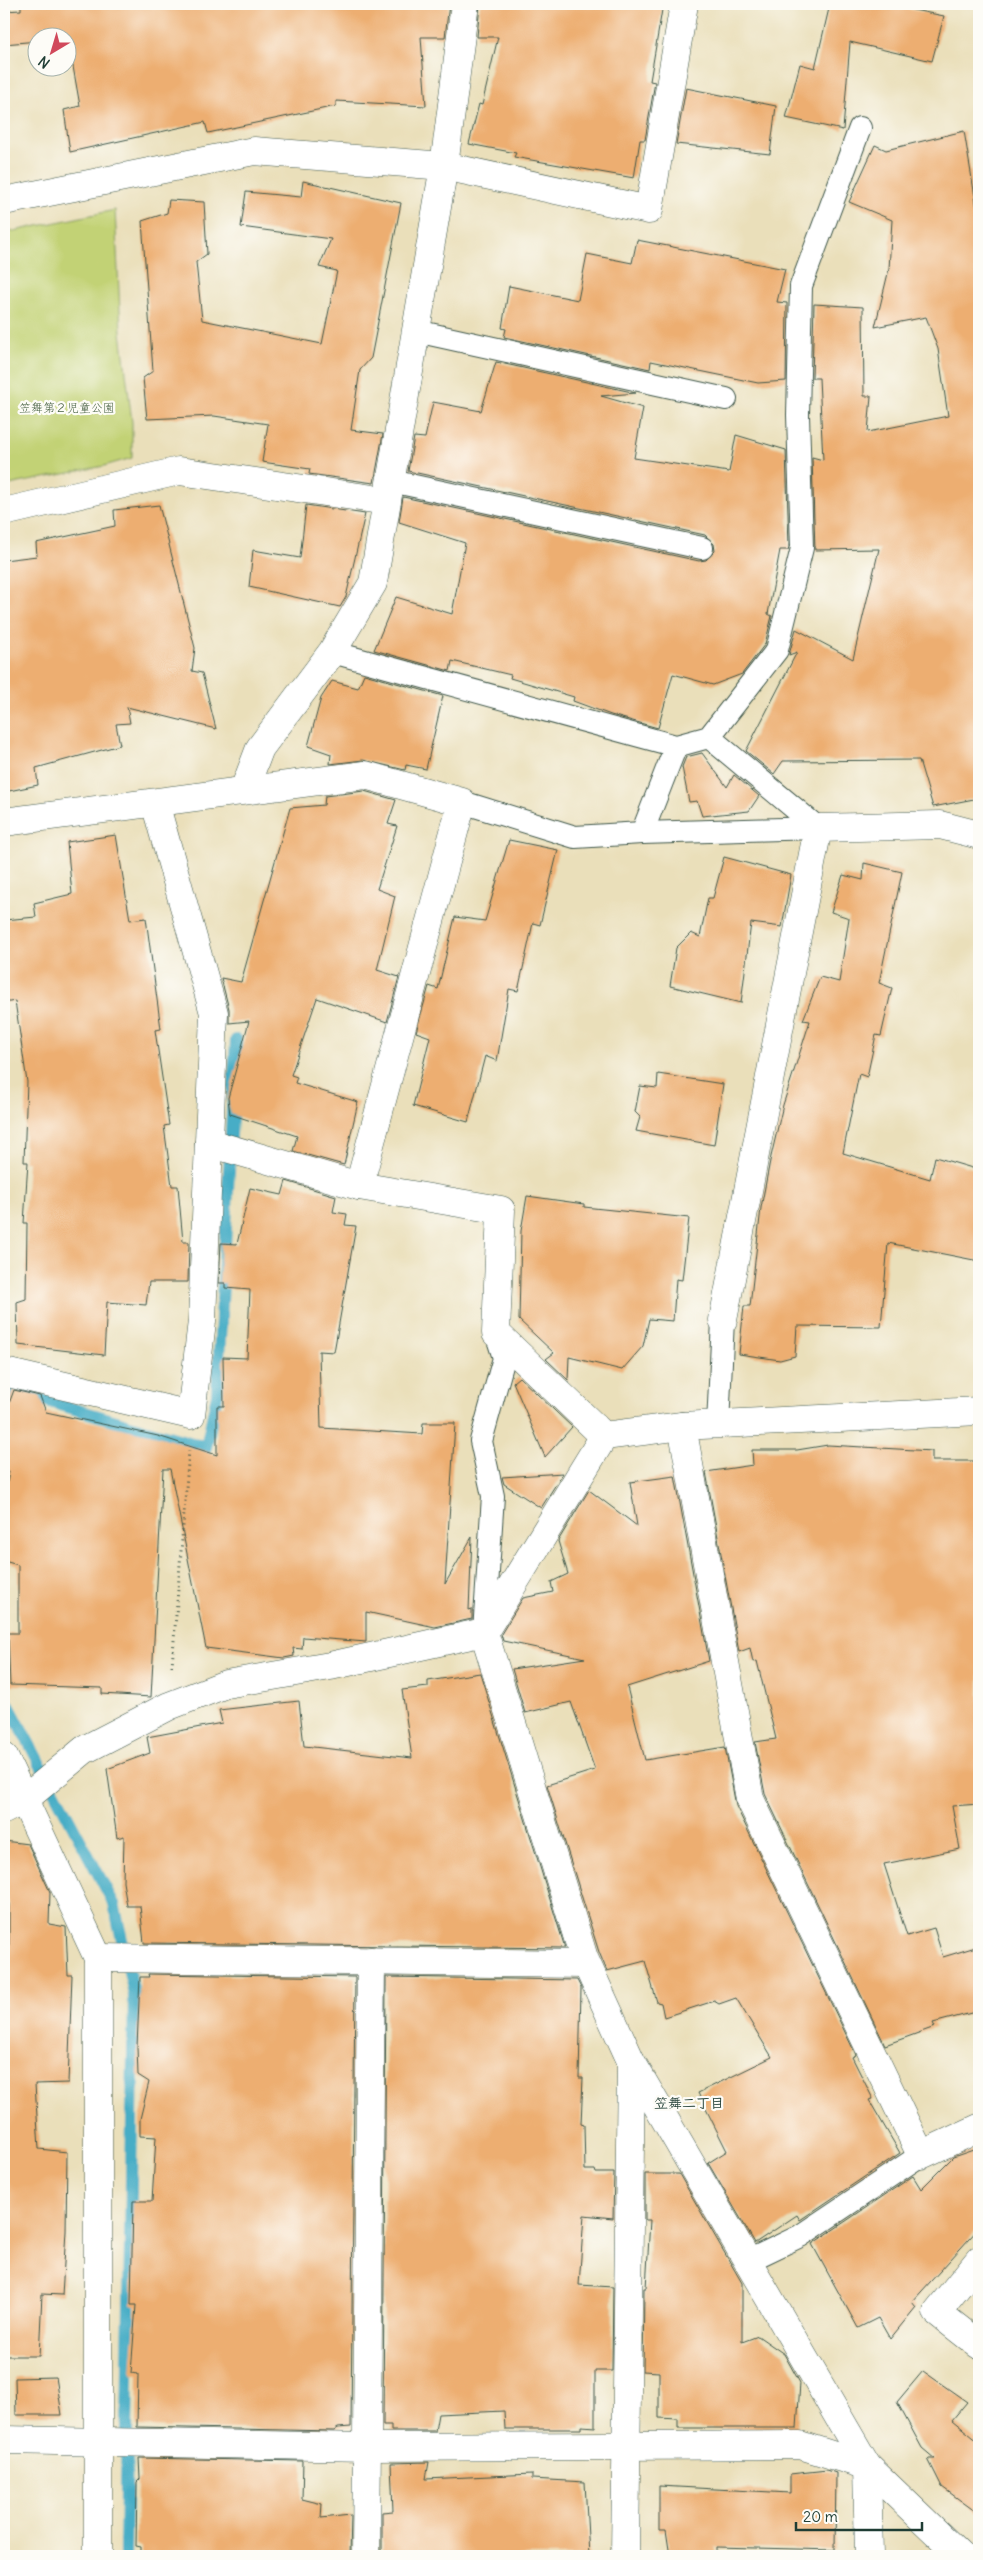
<svg xmlns="http://www.w3.org/2000/svg" width="983" height="2560" viewBox="0 0 983 2560" font-family="Delius,'Klee One',sans-serif">
<style>
.green{fill:#c2d274;stroke:#708854}
.lines{fill:none;stroke-linecap:round;stroke-linejoin:round}
.stream{stroke:#47adc6;stroke-width:12}
.building{fill:#edae71}
.service-casing{stroke:#3d5548;stroke-width:24}
.minor-casing{stroke:#3d5548;stroke-width:29}
.path{stroke:#3d5548;stroke-width:3;stroke-dasharray:1 4;stroke-linecap:butt}
.service{stroke:#fff;stroke-width:22}
.minor{stroke:#fff;stroke-width:28}
.labels{text-anchor:middle;dominant-baseline:central;stroke-width:4.5;stroke-linejoin:round;paint-order:stroke}
.park-label{font-size:12px;fill:#486244;stroke:#fdfcf7}
.neighbourhood-label{font-size:14px;font-weight:bold;fill:#1f3d34;stroke:#fdfcf7}
</style>
<rect width="100%" height="100%" fill="#fdfcf7"/>
<filter id="ink" filterUnits="userSpaceOnUse"><feTurbulence type="fractalNoise" baseFrequency=".02" numOctaves="2"/><feDisplacementMap in="SourceGraphic" scale="10" xChannelSelector="R" yChannelSelector="G"/><feConvolveMatrix kernelMatrix="1 2 1 2 8 2 1 2 1" color-interpolation-filters="sRGB"/></filter>
<filter id="wash" filterUnits="userSpaceOnUse"><feTurbulence type="fractalNoise" baseFrequency=".0096" numOctaves="4" result="noise"/><feDisplacementMap in="SourceGraphic" scale="20" xChannelSelector="R" yChannelSelector="G"/><feGaussianBlur stdDeviation="1.12" result="paint"/><feColorMatrix in="noise" values="0 0 0 0 0 0 0 0 0 0 0 0 0 0 0 0 0 1.4 0 .05"/><feComposite in="paint" operator="in"/></filter>
<g filter="url(#wash)">
<rect width="100%" height="100%" fill="#eadfba"/>
<polygon class="green" points="115,210 121,332 132,422 132,458 104,466 4,486 4,233"/>
<g class="lines">
<g class="stream">
<polyline points="4,1398 12,1391 206,1447 217,1395 236,1040"/>
<polyline points="4,1696 114,1904 134,1994 125,2556"/>
</g>
</g>
<g id="blocks">
<g class="building">
<polygon points="21,4 449,4 445,37 421,37 426,106 336,101 336,106 208,133 205,122 70,152 64,110 80,106 68,38 38,38 38,41 4,44 4,11 21,10"/>
<polygon points="480,4 663,4 650,81 655,82 645,140 640,140 634,178 514,157 516,153 469,144 479,104 482,105 498,37 477,37"/>
<polygon points="830,4 883,4 944,16 932,61 850,42 843,130 786,118 800,64 815,68"/>
<polygon points="686,88 776,106 770,154 676,144"/>
<polygon points="964,131 979,221 979,798 933,807 919,760 783,761 774,774 746,751 797,652 789,655 796,629 853,659 879,549 815,550 812,457 823,460 819,378 812,378 814,304 863,307 864,396 871,396 868,432 948,416 938,349 926,317 875,327 889,269 892,220 849,202 875,145 886,150"/>
<polygon points="303,181 401,203 371,358 360,370 351,430 383,434 374,483 309,474 310,469 262,462 268,424 214,416 147,419 143,378 153,371 142,221 167,213 169,200 204,202 207,254 196,262 202,320 322,344 337,271 319,267 331,239 241,227 246,192 301,197"/>
<polygon points="637,240 785,269 777,302 787,303 786,381 758,383 651,361 650,369 504,337 506,329 502,328 509,286 578,300 587,254 632,263"/>
<polygon points="496,362 636,393 601,396 643,408 634,458 729,472 736,435 786,450 789,547 788,550 780,550 768,614 772,616 765,644 742,674 713,685 673,674 658,728 611,715 573,701 574,697 510,678 511,675 452,661 450,671 374,650 396,597 452,614 465,543 399,522 403,497 699,561 706,560 715,551 714,544 705,535 408,471 414,437 425,438 433,402 481,411"/>
<polygon points="159,505 195,648 192,671 202,673 216,729 127,707 130,723 116,724 120,745 36,768 38,785 4,792 4,560 37,556 36,543 115,526 114,510"/>
<polygon points="306,505 365,514 346,597 340,607 249,587 253,550 300,558"/>
<polygon points="364,674 443,696 426,769 406,765 405,770 363,760 330,764 331,754 308,746 321,698 332,681 358,688"/>
<polygon points="702,753 727,787 734,775 759,796 749,811 702,816 697,801 689,802 682,767 686,757"/>
<polygon points="364,791 396,800 388,824 397,826 377,889 395,896 377,970 399,977 387,1022 317,998 291,1075 297,1077 295,1083 358,1102 344,1165 293,1151 297,1136 230,1114 228,1098 249,1021 229,1023 229,1009 221,978 241,982 290,808 324,805 325,796"/>
<polygon points="116,835 130,920 146,918 161,1029 155,1030 169,1125 164,1126 172,1186 178,1186 183,1242 189,1242 188,1282 149,1282 146,1305 107,1302 104,1355 18,1345 17,1302 26,1299 27,1223 24,1223 28,1162 24,1162 27,1082 15,1001 4,1003 4,920 36,917 34,903 72,894 67,842"/>
<polygon points="509,840 558,850 540,925 533,923 518,991 509,989 497,1061 485,1056 468,1122 413,1106 430,1037 416,1032 429,986 438,989 455,917 485,921"/>
<polygon points="724,857 791,875 782,927 751,923 741,1003 670,986 676,948 691,933 700,937 708,898 713,898"/>
<polygon points="864,863 902,872 879,983 892,988 881,1036 876,1035 867,1077 859,1074 843,1153 930,1179 935,1157 979,1170 979,1261 888,1243 881,1327 797,1326 795,1356 780,1360 739,1354 744,1306 750,1306 761,1208 770,1161 783,1105 810,1021 803,1020 820,977 839,982 849,918 831,912 843,875 863,880"/>
<polygon points="658,1074 723,1084 714,1145 636,1131 640,1117 635,1112 640,1086 657,1088"/>
<polygon points="286,1181 336,1196 333,1212 347,1214 345,1225 356,1226 334,1352 319,1351 321,1428 422,1434 423,1423 455,1423 445,1584 472,1537 469,1610 472,1609 472,1619 435,1627 366,1612 366,1642 303,1637 302,1649 293,1648 294,1656 284,1658 206,1648 170,1469 163,1469 151,1697 102,1694 102,1688 10,1685 8,1633 18,1633 18,1565 4,1561 4,1500 9,1472 4,1471 4,1417 14,1390 40,1396 46,1412 158,1436 217,1455 217,1406 224,1406 223,1357 247,1358 250,1290 225,1288 225,1283 219,1283 221,1243 237,1244 250,1188 282,1195"/>
<polygon points="527,1196 584,1204 584,1207 689,1218 682,1280 676,1279 673,1321 649,1319 643,1346 622,1370 569,1357 568,1380 546,1359 554,1353 519,1320 521,1231"/>
<polygon points="519,1377 572,1427 545,1457 513,1382"/>
<polygon points="828,1445 932,1451 932,1461 979,1461 979,1804 952,1806 960,1849 884,1864 907,1936 934,1928 943,1957 979,1946 979,2011 933,2023 935,2027 885,2045 765,1794 755,1742 776,1739 757,1661 753,1662 750,1648 739,1652 706,1472 753,1465 752,1450 797,1450"/>
<polygon points="563,1473 541,1508 504,1484 502,1477"/>
<polygon points="675,1476 709,1661 627,1687 645,1760 725,1747 736,1806 856,2055 852,2057 873,2099 869,2100 900,2153 800,2220 797,2215 755,2243 708,2163 727,2151 698,2093 772,2057 736,1998 719,2004 714,2001 664,2017 661,2003 657,2002 645,1961 607,1971 599,1952 547,1785 595,1770 571,1702 525,1713 512,1669 585,1658 503,1641 501,1634 523,1598 553,1592 551,1582 568,1574 558,1541 589,1490 637,1526 630,1482"/>
<polygon points="480,1673 565,1948 144,1943 140,1906 127,1906 123,1882 124,1836 117,1838 107,1769 150,1753 147,1737 222,1723 219,1710 299,1701 304,1746 412,1758 402,1690 428,1687 428,1681"/>
<polygon points="4,1841 28,1844 50,1892 49,1924 66,1927 68,1975 72,1975 68,2083 35,2084 39,2149 67,2152 66,2231 62,2295 42,2294 39,2356 4,2356 4,1948 9,1949 9,1904 4,1887"/>
<polygon points="148,1974 355,1977 351,2427 338,2428 334,2431 137,2427 138,2374 131,2373 136,2305 131,2305 133,2201 152,2201 156,2137 140,2136 140,2119 149,2082 138,2075 137,2047 140,1977 149,1977"/>
<polygon points="386,1977 577,1980 581,1988 579,2078 583,2078 581,2124 584,2125 585,2170 595,2170 596,2173 614,2173 613,2218 584,2215 579,2285 613,2287 612,2371 595,2371 595,2427 581,2426 581,2429 505,2429 504,2411 438,2414 435,2431 391,2431 391,2425 383,2425"/>
<polygon points="979,2148 979,2228 912,2302 916,2307 890,2339 878,2318 858,2328 812,2244 913,2176 921,2189 953,2157"/>
<polygon points="645,2174 679,2174 742,2283 742,2342 758,2336 784,2354 800,2383 797,2428 678,2428 678,2419 659,2418 659,2372 643,2371 644,2288 646,2288 650,2220 645,2220"/>
<polygon points="923,2371 967,2402 952,2420 979,2442 979,2514 942,2487 928,2459 935,2459 922,2448 897,2402"/>
<polygon points="56,2377 62,2415 16,2415 15,2378"/>
<polygon points="139,2458 303,2461 302,2499 322,2504 321,2518 351,2515 350,2556 141,2556 141,2547 136,2546 137,2482 140,2479"/>
<polygon points="429,2462 426,2479 532,2474 532,2479 585,2482 589,2556 382,2556 382,2512 393,2511 391,2463"/>
<polygon points="827,2470 836,2473 835,2550 716,2547 716,2556 670,2556 666,2530 659,2530 659,2486 790,2493 790,2474"/>
</g>
</g>
</g>
<g filter="url(#ink)">
<use href="#blocks" fill-opacity="0" stroke="#3d5548" stroke-width="1"/>
<g class="lines">
<g class="service-casing">
<g id="service">
<polyline points="416,331 726,399"/>
<polyline points="391,481 702,548"/>
<polyline points="332,652 676,746 709,737 777,650 802,548 798,415 801,286 860,128"/>
<polyline points="709,737 818,828"/>
<polyline points="462,802 575,837 642,833 676,746"/>
<polyline points="642,833 818,828"/>
<polyline points="718,1425 723,1320"/>
<polyline points="484,1632 493,1496 481,1441 504,1358 496,1333"/>
<polyline points="748,2261 800,2236 921,2155"/>
</g>
</g>
<g class="minor-casing">
<g id="minor">
<polyline points="4,201 254,151 444,166 649,210 684,4"/>
<polyline points="4,512 179,471 387,501"/>
<polyline points="244,790 260,748 332,652 373,583 444,166 465,4"/>
<polyline points="4,822 365,775 462,802 359,1186 501,1210 496,1333 604,1436"/>
<polyline points="209,1143 359,1186"/>
<polyline points="723,1320 818,828 940,825 979,835"/>
<polyline points="4,1372 191,1415 202,1321 214,1013 155,803"/>
<polyline points="682,1426 750,1799 921,2155 979,2128"/>
<polyline points="484,1632 584,1958 631,2061 867,2466 961,2556"/>
<polyline points="4,1757 98,1958 98,2556"/>
<polyline points="4,1810 25,1799 84,1750 169,1706 226,1684 330,1666 484,1632 604,1436 682,1426 979,1411"/>
<polyline points="98,1958 586,1964"/>
<polyline points="979,2260 937,2312 979,2345"/>
<polyline points="4,2440 368,2447 800,2445 867,2466"/>
<polyline points="867,2466 869,2556"/>
<polyline points="366,2556 371,1961"/>
<polyline points="625,2556 631,2061"/>
</g>
</g>
<polyline class="path" points="172,1666 189,1450"/>
<use href="#service" class="service"/>
<use href="#minor" class="minor"/>
</g>
</g>
<g class="labels">
<g class="park-label">
<text x="67" y="407">笠舞第２児童公園</text>
</g>
<g class="neighbourhood-label">
<text x="689" y="2103">笠舞二丁目</text>
</g>
</g>
<rect width="983" height="2560" fill="none" stroke="#fdfcf7" stroke-width="20"/>
<g transform="translate(52 52) rotate(218)"><circle r="24" fill="#fdfcf7" stroke="#a4b0a9"/>
<path d="M0-4L9 19L0 12L-9 19Z" fill="#d1495b"/>
<text y="-8" font-size="14" font-weight="bold" text-anchor="middle" fill="#1f3d34">N</text>
</g>
<path d="M796 2522v8h126v-8" fill="none" stroke="#1f3d34" stroke-width="2.5"/>
<text x="803" y="2522" font-size="15" fill="#1f3d34" stroke="#fdfcf7" stroke-width="4" paint-order="stroke">20 m</text>
</svg>
